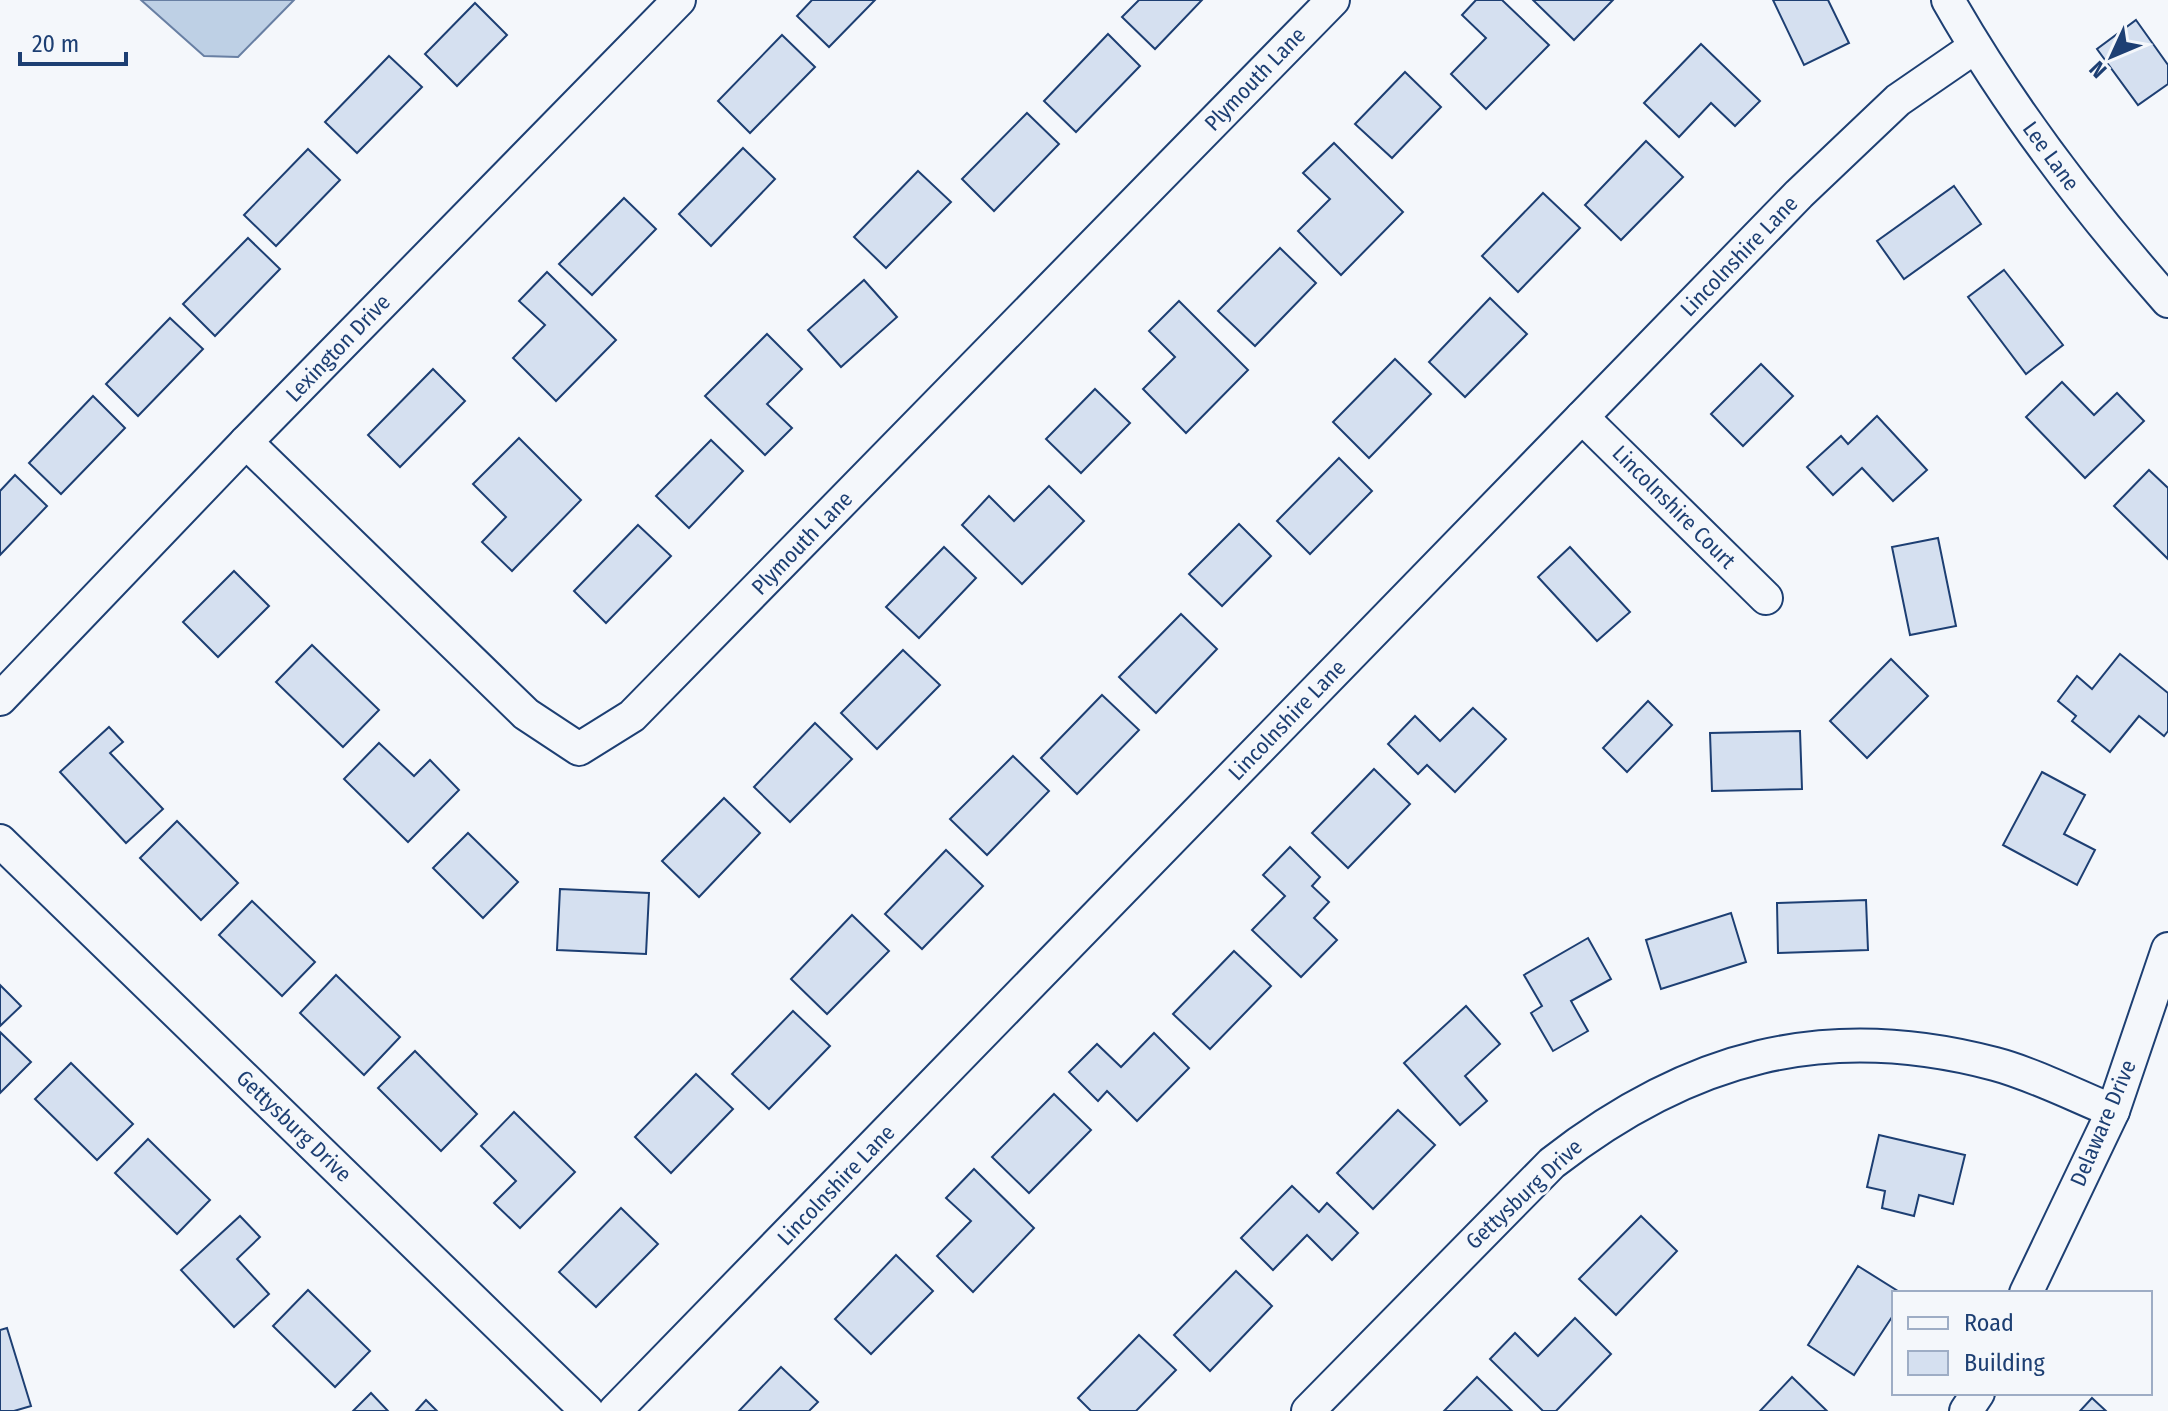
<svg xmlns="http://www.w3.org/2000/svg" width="2168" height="1411" viewBox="0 0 2168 1411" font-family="'Fira Sans Condensed',sans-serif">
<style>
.water{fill:#bed0e5;stroke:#687fa3;stroke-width:2}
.building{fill:#d5e0f0;stroke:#1d3f73;stroke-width:2}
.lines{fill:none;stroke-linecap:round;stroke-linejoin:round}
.minor-casing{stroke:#1d3f73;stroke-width:36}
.minor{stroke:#f4f7fb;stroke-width:32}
.labels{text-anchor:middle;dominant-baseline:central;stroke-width:6;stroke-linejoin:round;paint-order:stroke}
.street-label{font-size:22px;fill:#1d3f73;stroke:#f4f7fb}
</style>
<rect width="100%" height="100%" fill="#f4f7fb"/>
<polygon class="water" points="141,0 294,0 238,57 204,56"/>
<g class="building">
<polygon points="812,0 875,0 829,47 797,16"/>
<polygon points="1139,0 1202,0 1155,49 1122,17"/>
<polygon points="1476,0 1502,0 1549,45 1486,109 1451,74 1486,38 1462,15"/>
<polygon points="1533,0 1613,0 1574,40"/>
<polygon points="1773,0 1828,0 1849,43 1804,65"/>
<polygon points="475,3 507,35 457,86 425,54"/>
<polygon points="2136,20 2168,65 2168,84 2138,105 2097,49"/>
<polygon points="1108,34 1140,66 1076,132 1044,101"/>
<polygon points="782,35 815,67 750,133 718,101"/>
<polygon points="1701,44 1760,101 1735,126 1711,103 1679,137 1644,103"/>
<polygon points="389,56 422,87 357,153 325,122"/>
<polygon points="1405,72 1441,107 1392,158 1355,124"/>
<polygon points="1027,113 1059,144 994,211 962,179"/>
<polygon points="1646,141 1683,177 1621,240 1585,205"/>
<polygon points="1334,143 1403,212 1341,275 1298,231 1330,199 1303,173"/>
<polygon points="743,148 775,179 711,246 679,214"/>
<polygon points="308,149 340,180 276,246 244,215"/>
<polygon points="918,171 951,202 886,268 854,237"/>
<polygon points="1954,186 1981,224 1904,279 1877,241"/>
<polygon points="1543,193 1580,228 1518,292 1482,256"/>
<polygon points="624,198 656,229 592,295 559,264"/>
<polygon points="248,238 280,269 215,336 183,304"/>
<polygon points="1280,248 1316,283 1255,346 1218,311"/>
<polygon points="2004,270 2063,345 2026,374 1968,297"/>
<polygon points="547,272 616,340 556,401 513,358 545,325 519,301"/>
<polygon points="864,280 897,317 841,367 808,330"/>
<polygon points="1490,298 1527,334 1465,397 1429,362"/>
<polygon points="1179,301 1248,370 1186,433 1143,389 1175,357 1149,331"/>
<polygon points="170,318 203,349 138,416 106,384"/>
<polygon points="767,334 802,369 767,404 792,428 765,455 705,396"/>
<polygon points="1395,359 1431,394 1369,458 1333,422"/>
<polygon points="1761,364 1793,396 1743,446 1711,414"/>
<polygon points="433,369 465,401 400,467 368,435"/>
<polygon points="2062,382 2094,415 2117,393 2144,421 2085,478 2026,417"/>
<polygon points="1095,389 1130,423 1081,473 1046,439"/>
<polygon points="93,396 125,428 61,494 29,463"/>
<polygon points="1877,416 1927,470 1893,501 1862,468 1833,495 1807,467 1841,436 1848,444"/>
<polygon points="519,438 581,500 512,571 482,542 506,517 473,484"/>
<polygon points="711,440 743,471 689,528 656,496"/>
<polygon points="1339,458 1372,491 1310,554 1277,521"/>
<polygon points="2149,470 2168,488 2168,559 2114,506"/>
<polygon points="15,475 47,506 0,555 0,491"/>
<polygon points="1049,486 1084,521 1022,584 962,525 989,496 1014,521"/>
<polygon points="1239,524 1271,556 1222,606 1189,574"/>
<polygon points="638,525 671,556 606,623 574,591"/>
<polygon points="1938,538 1956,626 1910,635 1892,547"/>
<polygon points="944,547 976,578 919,638 886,607"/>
<polygon points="1570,547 1630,612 1597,641 1538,577"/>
<polygon points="234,571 269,606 218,657 183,622"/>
<polygon points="1181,614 1217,649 1156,713 1119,677"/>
<polygon points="312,645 379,710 343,747 276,682"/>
<polygon points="903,650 940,685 877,749 841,713"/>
<polygon points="2120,654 2168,693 2168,731 2164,736 2139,716 2110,752 2072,721 2076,716 2058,701 2077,676 2092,689"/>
<polygon points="1891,659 1928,696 1867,758 1830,721"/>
<polygon points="1102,695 1139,730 1077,794 1041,758"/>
<polygon points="1648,701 1672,725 1627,772 1603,748"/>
<polygon points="1473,708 1506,739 1455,792 1427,765 1418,774 1388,744 1415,716 1440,741"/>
<polygon points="815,723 852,759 790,822 754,787"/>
<polygon points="109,727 123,742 110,753 163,809 126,843 60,772"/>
<polygon points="1800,731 1802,789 1712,791 1710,733"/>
<polygon points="379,743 414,776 430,760 459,790 408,842 344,779"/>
<polygon points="1013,756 1049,791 987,855 950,819"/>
<polygon points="1374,769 1410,804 1348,868 1312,833"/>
<polygon points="2042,772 2085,795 2064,834 2095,850 2077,885 2003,845"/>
<polygon points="724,798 760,833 699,897 662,861"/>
<polygon points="177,821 238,883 201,920 140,858"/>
<polygon points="468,833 518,882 483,918 433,868"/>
<polygon points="1290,847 1320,877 1312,886 1329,902 1314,918 1337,940 1301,977 1252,930 1285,896 1263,875"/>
<polygon points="946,850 983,886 922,949 885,914"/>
<polygon points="560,889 649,893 646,954 557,950"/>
<polygon points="1866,900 1868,950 1778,953 1777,903"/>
<polygon points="252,901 315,962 282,996 219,935"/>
<polygon points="1731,913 1746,962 1661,989 1646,940"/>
<polygon points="852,915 889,951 827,1014 791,979"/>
<polygon points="1588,938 1611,979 1571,1001 1588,1031 1553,1051 1531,1013 1542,1006 1524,975"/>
<polygon points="1234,951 1271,986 1210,1049 1173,1014"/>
<polygon points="336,975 400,1037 364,1075 300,1013"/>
<polygon points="0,985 21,1006 0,1026"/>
<polygon points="1466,1006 1500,1044 1465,1076 1487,1101 1460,1125 1404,1063"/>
<polygon points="793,1011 830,1046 769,1109 732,1074"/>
<polygon points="0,1032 31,1062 0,1093"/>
<polygon points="1154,1033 1189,1068 1137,1121 1107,1091 1098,1101 1069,1072 1097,1044 1121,1067"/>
<polygon points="415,1051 477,1114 441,1151 378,1088"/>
<polygon points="71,1063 133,1124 97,1160 35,1099"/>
<polygon points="696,1074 733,1109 671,1173 635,1137"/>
<polygon points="1054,1094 1091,1130 1029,1193 992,1157"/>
<polygon points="1398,1110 1435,1145 1373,1209 1337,1173"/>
<polygon points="514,1112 575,1172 520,1228 494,1203 516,1181 481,1146"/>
<polygon points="1879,1135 1965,1155 1953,1204 1919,1195 1914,1216 1882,1208 1885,1191 1867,1187"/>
<polygon points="148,1139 210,1200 177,1234 115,1173"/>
<polygon points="974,1169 1034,1228 973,1292 937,1256 971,1221 946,1198"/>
<polygon points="1292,1186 1319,1212 1327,1203 1358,1233 1332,1260 1307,1235 1273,1270 1241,1238"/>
<polygon points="621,1208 658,1244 596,1307 559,1272"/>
<polygon points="240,1216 260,1237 237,1259 269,1294 234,1327 181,1270"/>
<polygon points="1641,1216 1677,1251 1616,1315 1579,1279"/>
<polygon points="896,1255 933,1291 871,1354 835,1319"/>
<polygon points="1858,1266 1901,1293 1894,1293 1894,1314 1854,1375 1808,1345"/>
<polygon points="1236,1271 1272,1306 1210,1371 1174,1335"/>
<polygon points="308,1290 370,1351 335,1387 273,1326"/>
<polygon points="1575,1318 1611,1354 1556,1411 1543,1411 1490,1359 1515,1333 1538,1356"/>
<polygon points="7,1328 31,1406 14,1411 0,1411 0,1330"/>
<polygon points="1139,1335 1176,1370 1136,1411 1091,1411 1078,1398"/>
<polygon points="781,1367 818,1402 809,1411 739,1411"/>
<polygon points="1477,1377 1512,1411 1444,1411"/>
<polygon points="1792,1377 1827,1411 1760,1411"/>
<polygon points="371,1393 388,1411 353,1411"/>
<polygon points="2092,1398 2106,1411 2080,1411"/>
<polygon points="426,1400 437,1411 416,1411"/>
</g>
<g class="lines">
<g class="minor-casing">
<g id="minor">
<path d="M1948,0C2010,109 2086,208 2168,301"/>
<polyline points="1582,417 1766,598"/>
<polyline points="246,442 526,714 579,749 632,716 1333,0"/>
<polyline points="0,699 246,442 679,0"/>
<polyline points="0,841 587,1411"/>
<polyline points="2026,1293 2113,1111 2168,949"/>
<polyline points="615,1411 1799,194 1898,100 1975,47"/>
<path d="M1308,1411L1552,1163C1688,1057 1825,1019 1995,1064C2033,1074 2076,1096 2113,1111"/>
<polyline points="1966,1411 1978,1393"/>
</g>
</g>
<use href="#minor" class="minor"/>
</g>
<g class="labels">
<g class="street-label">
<text transform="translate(1255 79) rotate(-46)">Plymouth Lane</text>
<text transform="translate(2051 156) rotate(54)">Lee Lane</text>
<text transform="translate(1739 256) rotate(-46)">Lincolnshire Lane</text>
<text transform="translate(338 348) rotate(-46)">Lexington Drive</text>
<text transform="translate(1674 507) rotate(45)">Lincolnshire Court</text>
<text transform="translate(802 543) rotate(-46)">Plymouth Lane</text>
<text transform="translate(1287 720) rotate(-46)">Lincolnshire Lane</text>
<text transform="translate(2103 1123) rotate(-67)">Delaware Drive</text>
<text transform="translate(294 1126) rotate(44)">Gettysburg Drive</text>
<text transform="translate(836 1185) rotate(-46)">Lincolnshire Lane</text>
<text transform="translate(1524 1194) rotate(-43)">Gettysburg Drive</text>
</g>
</g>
<rect x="1892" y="1291" width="260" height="104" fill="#f4f7fb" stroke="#9eadc5" stroke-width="2"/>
<rect x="1908" y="1317" width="40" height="12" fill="#f4f7fb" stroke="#9eadc5" stroke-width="2"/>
<text x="1964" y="1331" font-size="24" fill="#1d3f73">Road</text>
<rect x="1908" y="1351" width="40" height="24" fill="#d5e0f0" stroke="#9eadc5" stroke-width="2"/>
<text x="1964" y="1371" font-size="24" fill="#1d3f73">Building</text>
<g transform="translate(2112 56) rotate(226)" stroke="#f4f7fb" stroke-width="6" paint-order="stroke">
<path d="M0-6L14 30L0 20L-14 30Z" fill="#1d3f73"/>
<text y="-12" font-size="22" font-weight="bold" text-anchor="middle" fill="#1d3f73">N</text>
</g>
<path d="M20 52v12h106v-12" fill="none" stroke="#1d3f73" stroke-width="4"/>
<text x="32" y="52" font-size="24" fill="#1d3f73" stroke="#f4f7fb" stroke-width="6" paint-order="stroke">20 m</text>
</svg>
